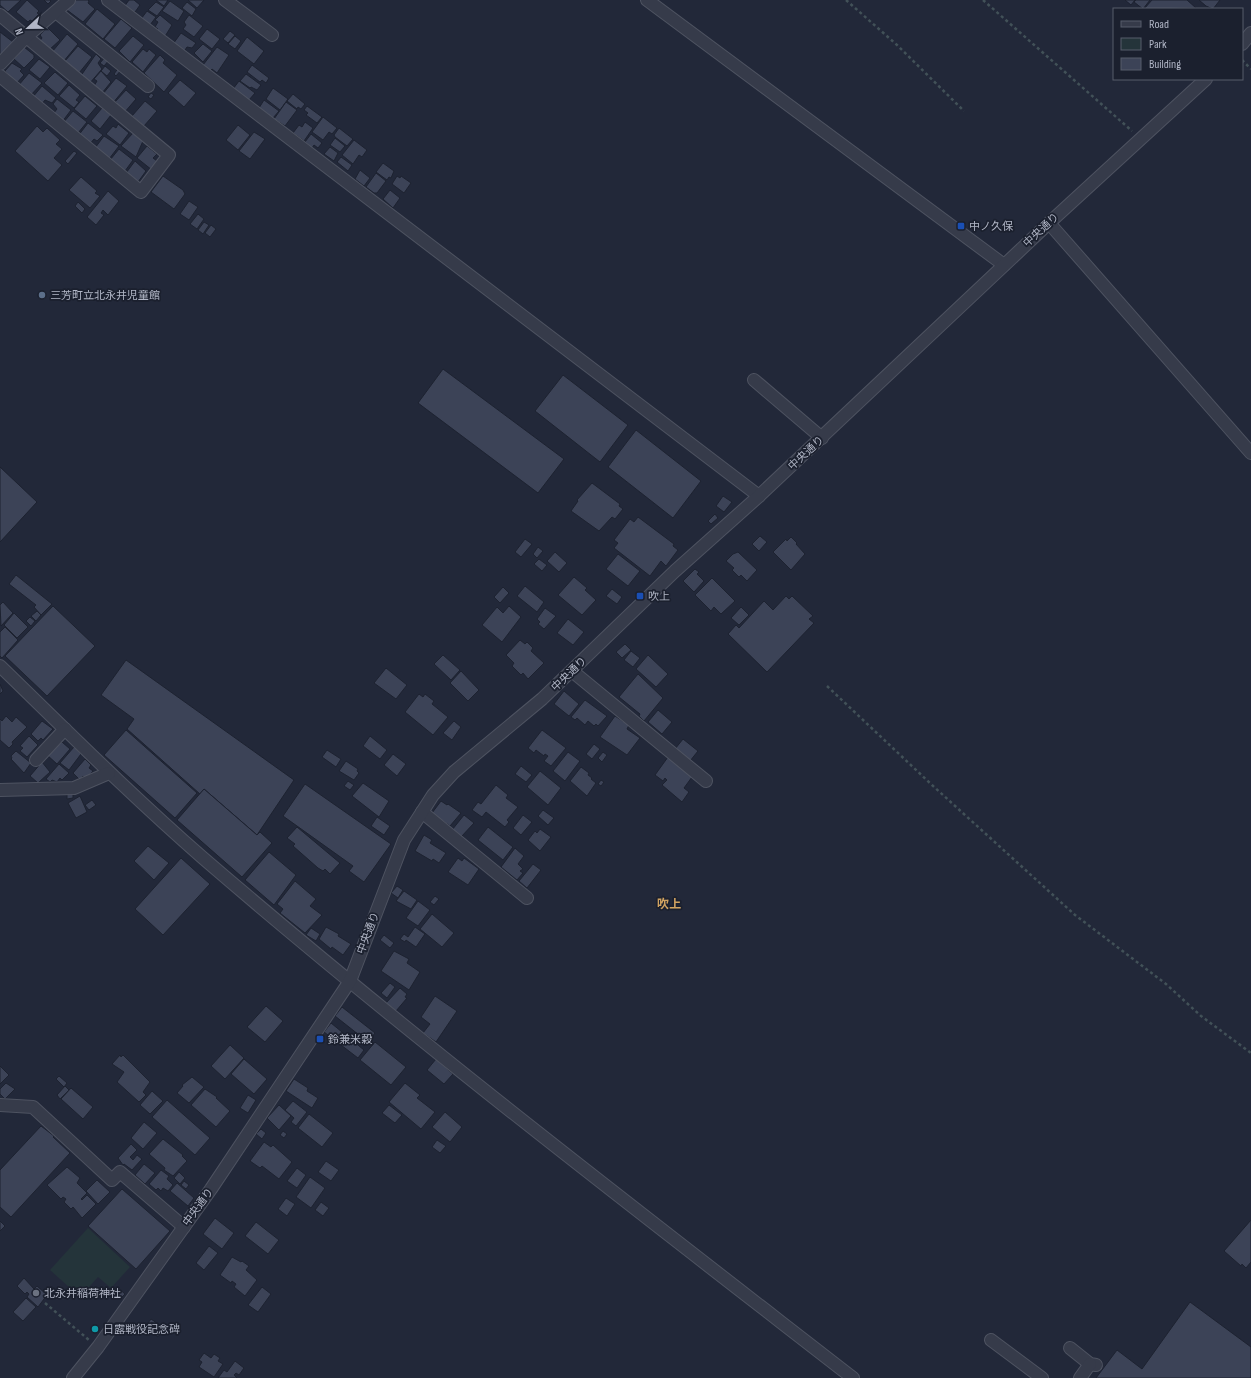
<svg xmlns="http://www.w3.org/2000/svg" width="1251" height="1378" viewBox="0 0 1251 1378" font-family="'Sofia Sans Condensed','Noto Sans JP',sans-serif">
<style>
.green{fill:#24343a}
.building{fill:#3c4357;stroke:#1d2230}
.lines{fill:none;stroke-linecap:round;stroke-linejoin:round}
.minor-casing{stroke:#4e5361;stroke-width:14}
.path{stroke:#425158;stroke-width:2.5;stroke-dasharray:3 3;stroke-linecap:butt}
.minor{stroke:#363b4a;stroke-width:12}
.transit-dot{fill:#1a4fb4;stroke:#1b202e;stroke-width:1.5}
.service-dot{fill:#5c6f8a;stroke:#1b202e;stroke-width:1.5}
.worship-dot{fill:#6b7280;stroke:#1b202e;stroke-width:1.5}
.culture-dot{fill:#0f9aa8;stroke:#1b202e;stroke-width:1.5}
.labels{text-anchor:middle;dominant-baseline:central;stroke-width:3.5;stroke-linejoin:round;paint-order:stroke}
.poi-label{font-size:11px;fill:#b1b6c6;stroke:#1b202e;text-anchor:start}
.street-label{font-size:11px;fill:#b1b6c6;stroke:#1b202e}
.neighbourhood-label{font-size:12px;font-weight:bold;fill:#d1a361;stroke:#1b202e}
</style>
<rect width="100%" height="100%" fill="#222839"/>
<polygon class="green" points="88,1228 130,1267 111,1288 98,1277 80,1297 50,1270"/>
<g class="building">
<polygon points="0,0 21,0 8,12 0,5"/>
<polygon points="27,0 39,11 37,13 39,14 32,21 30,20 28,22 16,12"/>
<polygon points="44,0 50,0 51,1 48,4"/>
<polygon points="75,0 88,0 89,1 88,3 95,9 83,22 67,10"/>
<polygon points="129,0 134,0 140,5 135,12 132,13 124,7"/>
<polygon points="156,0 168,0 164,6"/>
<polygon points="188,0 204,0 197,8"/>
<polygon points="1125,0 1135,0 1131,5"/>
<polygon points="1136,0 1150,0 1143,9 1134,2"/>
<polygon points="1152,0 1187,0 1196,8 1144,9"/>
<polygon points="1199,0 1220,0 1213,9 1206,6"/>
<polygon points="170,1 184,11 178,21 162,11"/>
<polygon points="156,2 164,7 157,16 148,10"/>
<polygon points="187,2 196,9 192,16 182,8"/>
<polygon points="97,9 115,24 103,39 85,24"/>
<polygon points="147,11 156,17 150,25 141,19"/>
<polygon points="160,15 172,25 164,38 156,31 158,29 155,27 158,22 155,20"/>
<polygon points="189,15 203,26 194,37 183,29 186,25 184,22"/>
<polygon points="121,19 132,28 115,48 104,39"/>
<polygon points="47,27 60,40 49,50 38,43 42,38 40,35"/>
<polygon points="207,29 220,39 212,49 199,39"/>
<polygon points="230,31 235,35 228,43 223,39"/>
<polygon points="0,32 13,42 0,56"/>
<polygon points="181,33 196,43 192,48 187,47 183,53 173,44"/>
<polygon points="67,34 78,44 63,62 52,52"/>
<polygon points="133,36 144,45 130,62 119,51"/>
<polygon points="235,36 241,41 235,49 228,44"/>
<polygon points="247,37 264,51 254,64 237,51"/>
<polygon points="203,44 212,51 203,62 194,53"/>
<polygon points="78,46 92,57 79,73 65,61"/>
<polygon points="24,47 34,55 34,58 24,68 14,59"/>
<polygon points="217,47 229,55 217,73 212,69 210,71 203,65"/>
<polygon points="143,49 147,52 149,49 156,55 143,72 132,62"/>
<polygon points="96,54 101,59 98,63 102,69 89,84 80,77"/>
<polygon points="160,55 165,60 163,63 177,75 164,92 144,73"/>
<polygon points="106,56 110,59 104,66 100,63"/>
<polygon points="39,59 50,67 40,79 29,70"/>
<polygon points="12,63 22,69 20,71 24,75 16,84 6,76 8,74 5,71"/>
<polygon points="252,65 269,78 266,83 262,80 260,82 247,72"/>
<polygon points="105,66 111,71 107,76 101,71"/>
<polygon points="119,67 122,69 116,76 114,74"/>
<polygon points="101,71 111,82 102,93 94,86 97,81 94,79"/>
<polygon points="55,72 68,83 58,95 44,83"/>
<polygon points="29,73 42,83 30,96 18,86"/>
<polygon points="246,74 261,85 257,90 251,87 250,88 240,81"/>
<polygon points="116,78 127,86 112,104 102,95"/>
<polygon points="180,80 196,93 184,107 168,93"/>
<polygon points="239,81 255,93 249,100 233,89"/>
<polygon points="69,85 80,95 76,100 79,102 74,108 59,96"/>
<polygon points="42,86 56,98 52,103 45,100 41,105 32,98"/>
<polygon points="273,88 288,99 280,110 266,99"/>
<polygon points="126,90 136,99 124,113 115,105 117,103 115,102"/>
<polygon points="151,93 154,95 151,99 148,97"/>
<polygon points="293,94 305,104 301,109 298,107 297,109 287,101"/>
<polygon points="85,96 97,106 86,119 74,109"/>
<polygon points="57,99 71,110 62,122 53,114 57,109 53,104"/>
<polygon points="264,100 279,111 273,118 259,108"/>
<polygon points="145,101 157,111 144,126 132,116"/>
<polygon points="286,102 297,110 285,126 274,119"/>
<polygon points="307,106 322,117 317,123 306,115 308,113 304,110"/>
<polygon points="102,108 111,115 100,129 91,121"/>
<polygon points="73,111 87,122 78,133 63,123"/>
<polygon points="323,117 337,128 332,134 329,132 323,140 312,132"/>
<polygon points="305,122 313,128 304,141 293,133 299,125 302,127"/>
<polygon points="88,123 103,135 97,141 94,139 89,145 78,136"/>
<polygon points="118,124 129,133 120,145 106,134 113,126 116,128"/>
<polygon points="238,125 250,135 238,150 226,140"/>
<polygon points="37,126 43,132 47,128 60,140 56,144 62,149 54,158 62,165 48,181 15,151"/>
<polygon points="339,128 353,139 347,146 335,137 334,135"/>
<polygon points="254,132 265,139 250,159 239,151"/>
<polygon points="133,133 143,141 136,157 121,146"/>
<polygon points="311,134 322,143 318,148 314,145 312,148 305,142"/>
<polygon points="104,136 119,146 109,159 95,148"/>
<polygon points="335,138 345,146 340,152 330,145"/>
<polygon points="354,140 367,150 362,157 359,155 353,164 342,155"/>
<polygon points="147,146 157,154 153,158 157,161 152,170 137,158"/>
<polygon points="330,147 338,153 334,161 324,154"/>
<polygon points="119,149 133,160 125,171 110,160"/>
<polygon points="74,151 77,153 68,164 65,161"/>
<polygon points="341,157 352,165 348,171 337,162"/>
<polygon points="135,161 146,171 138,182 126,173"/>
<polygon points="383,163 394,171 391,178 389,177 387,180 376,172"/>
<polygon points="360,170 370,178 364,186 355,179"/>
<polygon points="376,173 386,181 377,193 374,193 366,187"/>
<polygon points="163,176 183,190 185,194 174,209 151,192"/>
<polygon points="397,176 400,178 401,176 411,183 404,193 392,184"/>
<polygon points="81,177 97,191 95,193 100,196 90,208 69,190"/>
<polygon points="390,190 400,198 393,208 383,199"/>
<polygon points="108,191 119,201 108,215 103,210 101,213 104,215 96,225 87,217"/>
<polygon points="189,201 198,207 189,220 180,214"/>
<polygon points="78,202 85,209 82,213 75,206"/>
<polygon points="198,214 204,219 197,229 190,224"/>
<polygon points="204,222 209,225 203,234 198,230"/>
<polygon points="211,225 216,229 210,237 205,233"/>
<polygon points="443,369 564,459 538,493 418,403"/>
<polygon points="563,375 628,425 600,462 535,411"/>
<polygon points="636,430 701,481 673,518 608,467"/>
<polygon points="0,467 37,502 0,542"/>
<polygon points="592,483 620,504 619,506 623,509 615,519 612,517 599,531 571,511 578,501 577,500"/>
<polygon points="723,496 732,502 724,512 716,506"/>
<polygon points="715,514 718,518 711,524 708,521"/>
<polygon points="638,517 674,544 673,546 678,550 666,566 661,561 650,576 614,548 618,543 614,540 630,519 634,522"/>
<polygon points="760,536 767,542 759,551 752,544"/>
<polygon points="791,537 797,543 796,544 805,554 791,570 773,552 786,539 787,541"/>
<polygon points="525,539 532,544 521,557 515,552"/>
<polygon points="538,547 543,551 537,558 533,554"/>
<polygon points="555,552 567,563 559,572 547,561"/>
<polygon points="738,552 757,570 747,581 741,575 739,577 732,570 734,568 726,561 733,554"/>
<polygon points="618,554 640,571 628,586 606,569"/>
<polygon points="539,559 547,565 542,571 534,564"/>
<polygon points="695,569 699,572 697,574 704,581 694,592 683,581"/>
<polygon points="16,575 52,604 41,615 34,607 36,605 9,584"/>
<polygon points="574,577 587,588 585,590 596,600 582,615 558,595"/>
<polygon points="712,578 735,601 721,614 714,607 711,611 695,595"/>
<polygon points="525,586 544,602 537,612 517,596"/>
<polygon points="503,587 509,593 500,603 494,597"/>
<polygon points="612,589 622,597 617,604 606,596"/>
<polygon points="786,596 789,599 792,596 813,616 809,619 814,623 767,672 728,634 736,625 739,628 764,601 773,610"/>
<polygon points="3,602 13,613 1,626 0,605"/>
<polygon points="53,606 95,646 47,696 5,656"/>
<polygon points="509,606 521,617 502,642 482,625 497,607 503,613"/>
<polygon points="741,607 749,615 739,625 731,618"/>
<polygon points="545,608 556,616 544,629 538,624 540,622 537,619"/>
<polygon points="37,611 41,615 36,621 31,616"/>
<polygon points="14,613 28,627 17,638 4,625"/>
<polygon points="30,617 35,621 31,626 26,621"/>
<polygon points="568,619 584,632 573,645 557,633"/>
<polygon points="5,627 18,640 2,658 0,656 0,632"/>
<polygon points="520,640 525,644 527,642 533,648 531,651 544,663 528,679 523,673 521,675 512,666 514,663 506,655"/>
<polygon points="625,644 631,650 622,658 616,652"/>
<polygon points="631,651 640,658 633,667 624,660"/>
<polygon points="443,655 460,670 451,680 434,664"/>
<polygon points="648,655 668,674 656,687 636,669"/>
<polygon points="126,660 294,780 257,835 204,789 200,794 127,729 134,719 101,695"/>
<polygon points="386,668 407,685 396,699 374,683"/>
<polygon points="461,671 479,690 468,701 450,683"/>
<polygon points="638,674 663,698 644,721 639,716 640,714 619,697"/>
<polygon points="0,684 3,691 0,694"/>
<polygon points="564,691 579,704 569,716 554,704"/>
<polygon points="419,694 423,697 425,694 434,701 432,704 448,717 433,735 405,712"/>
<polygon points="585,700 607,716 598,726 596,724 594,726 588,721 585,725 577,718 575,720 571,717"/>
<polygon points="658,710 672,722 662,734 648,722"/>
<polygon points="6,716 12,722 16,717 27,727 12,742 13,744 9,748 0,740 0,719 2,721"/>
<polygon points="615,716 629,725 627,729 640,738 627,755 600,737"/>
<polygon points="42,721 53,729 43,740 41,738 38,741 31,734"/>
<polygon points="454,721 461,727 452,740 443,733"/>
<polygon points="126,730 197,793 175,818 104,755"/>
<polygon points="542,730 566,748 551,766 544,761 548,756 545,754 544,756 536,750 534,753 528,748"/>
<polygon points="29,736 38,745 27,757 20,751 23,748 20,746"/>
<polygon points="370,736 387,750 380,759 363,746"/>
<polygon points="683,739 698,751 690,761 675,749"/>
<polygon points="62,742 70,749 57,764 47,755"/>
<polygon points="594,744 600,749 592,759 586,754"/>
<polygon points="74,747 81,754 69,770 60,763"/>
<polygon points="327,750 341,759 336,767 322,757"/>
<polygon points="16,751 31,763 24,773 11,759 12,758 11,756"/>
<polygon points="568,752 580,761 565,781 553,771"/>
<polygon points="603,752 607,755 602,762 598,758"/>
<polygon points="393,754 406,764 397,776 384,765"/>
<polygon points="668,757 692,777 684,788 689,792 682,802 662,785 667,780 665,778 663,781 655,775"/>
<polygon points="85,759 91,765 89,768 93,771 86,779 83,776 80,780 73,773"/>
<polygon points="346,761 358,769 357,771 359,773 354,780 339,771"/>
<polygon points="42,762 50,772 38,783 30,776"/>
<polygon points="59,764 69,773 62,780 60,778 57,782 52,780 50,782 46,779"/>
<polygon points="521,766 532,775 526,782 515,774"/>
<polygon points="581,767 589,773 588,775 592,778 591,779 596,783 587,796 570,781"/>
<polygon points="540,771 561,788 548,805 527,787"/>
<polygon points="601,780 604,782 601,786 598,784"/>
<polygon points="348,781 354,785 350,790 344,786"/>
<polygon points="363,783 389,801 379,817 352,796"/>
<polygon points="305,784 391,844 364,882 349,871 353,866 283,816"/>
<polygon points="496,785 508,795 506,798 518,807 507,820 509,822 505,827 486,812 482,817 472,810 478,802 481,804"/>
<polygon points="204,789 257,835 260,832 272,843 242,877 177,820"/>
<polygon points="67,793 73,793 73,798 67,799"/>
<polygon points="80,796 87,812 76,818 68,803"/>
<polygon points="92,800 96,805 89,810 85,805"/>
<polygon points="441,801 447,805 448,804 461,813 450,826 443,821 442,822 432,813"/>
<polygon points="543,810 554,818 548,825 538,816"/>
<polygon points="464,815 474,823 461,837 452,830"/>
<polygon points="523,815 532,822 521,835 513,828"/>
<polygon points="377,817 390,826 384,835 371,826"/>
<polygon points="297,827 340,863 330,874 325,869 323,871 318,868 293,846 295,844 287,838"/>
<polygon points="488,827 513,847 503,860 478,840"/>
<polygon points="540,829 551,837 540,851 528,840 535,831 537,833"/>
<polygon points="424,835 432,840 430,843 446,853 439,863 433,859 432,861 415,851"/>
<polygon points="148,846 169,863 154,880 134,861"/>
<polygon points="515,848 524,856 518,864 523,869 520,871 523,873 517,880 501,867"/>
<polygon points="269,852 296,875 274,905 245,880"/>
<polygon points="181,858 210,884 163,935 135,909"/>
<polygon points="458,858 462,861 464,858 479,869 468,885 448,872"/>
<polygon points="533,864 541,870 527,888 519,881"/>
<polygon points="295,881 316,899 310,906 322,915 305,933 280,913 283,909 277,904"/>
<polygon points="397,886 403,890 398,898 391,893"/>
<polygon points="404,891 417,900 411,909 396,901"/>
<polygon points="435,896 439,899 434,905 430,902"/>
<polygon points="418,901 430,910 418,926 406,918"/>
<polygon points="432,914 454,933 442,947 420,929"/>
<polygon points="326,927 339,934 338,936 351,944 343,955 332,947 331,949 319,939"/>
<polygon points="415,927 425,934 416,947 406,940 405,942 400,939 404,934 408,937"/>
<polygon points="311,928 320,934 316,941 306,935"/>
<polygon points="384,935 394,943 390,948 380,940"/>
<polygon points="394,951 409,959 407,963 420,972 409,990 381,971"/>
<polygon points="390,983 395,987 387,998 381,993"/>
<polygon points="400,988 407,994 405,997 407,998 396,1011 386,1003"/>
<polygon points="435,996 457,1011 436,1042 423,1033 430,1024 421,1017"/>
<polygon points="266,1006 283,1021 265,1042 247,1027"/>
<polygon points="342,1007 375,1033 368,1042 335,1016"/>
<polygon points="331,1023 364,1050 358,1058 324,1032"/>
<polygon points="375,1042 406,1067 391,1085 360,1060"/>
<polygon points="230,1045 244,1058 225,1079 211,1066"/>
<polygon points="120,1055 121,1057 123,1055 150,1082 143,1092 146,1095 139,1102 117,1082 124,1072 112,1064"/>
<polygon points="244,1059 267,1079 254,1094 231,1074"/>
<polygon points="436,1059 453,1074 444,1084 427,1070"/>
<polygon points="0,1066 9,1075 0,1084"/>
<polygon points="59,1076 67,1083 64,1087 56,1079"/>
<polygon points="192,1077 204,1087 189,1103 177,1093 183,1086 182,1085"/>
<polygon points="294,1079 308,1088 307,1091 318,1098 312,1108 286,1091"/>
<polygon points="6,1083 15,1089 5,1099 0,1094 0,1089"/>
<polygon points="405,1083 420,1095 417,1098 435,1112 421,1129 389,1102"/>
<polygon points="65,1086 69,1090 60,1099 57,1095"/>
<polygon points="71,1088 93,1107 83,1119 61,1099"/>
<polygon points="205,1089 217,1097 216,1098 230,1111 216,1127 191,1105"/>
<polygon points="152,1091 163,1101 150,1114 140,1105"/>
<polygon points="248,1095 256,1100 248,1113 240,1108"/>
<polygon points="167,1100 210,1138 195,1155 152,1117"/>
<polygon points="293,1101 307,1112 296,1126 291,1122 294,1118 285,1110"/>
<polygon points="279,1105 291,1116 279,1130 267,1118"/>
<polygon points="389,1105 402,1115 395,1123 382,1113"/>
<polygon points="445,1112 462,1127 450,1142 432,1127"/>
<polygon points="309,1114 333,1133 322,1147 298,1128"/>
<polygon points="144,1122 157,1133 143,1149 131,1138"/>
<polygon points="41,1126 54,1136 53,1137 70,1153 11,1217 0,1207 0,1170"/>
<polygon points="261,1129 266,1133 262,1139 256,1134"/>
<polygon points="283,1131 287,1134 284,1138 280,1135"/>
<polygon points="163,1139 183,1155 182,1156 187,1161 173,1176 164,1170 165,1168 149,1154"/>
<polygon points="437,1140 446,1146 440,1153 432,1147"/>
<polygon points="264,1142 271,1147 273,1145 292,1162 279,1179 262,1166 260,1168 250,1161"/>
<polygon points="131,1144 137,1150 130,1157 133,1160 137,1155 142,1159 132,1170 124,1164 123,1165 118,1158"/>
<polygon points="326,1161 339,1170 331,1181 318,1172"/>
<polygon points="144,1164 155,1173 145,1184 135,1175"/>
<polygon points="67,1167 80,1178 77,1183 87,1193 81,1199 82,1200 87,1195 96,1204 82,1218 73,1207 71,1209 64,1202 66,1199 63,1197 61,1199 47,1185"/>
<polygon points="297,1168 306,1175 297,1188 287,1181"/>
<polygon points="161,1170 169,1176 167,1179 173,1185 168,1191 163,1188 161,1191 158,1188 156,1190 149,1184"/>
<polygon points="179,1172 185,1178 180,1184 174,1178"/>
<polygon points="310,1177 325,1188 311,1208 296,1197"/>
<polygon points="97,1180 110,1192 98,1204 86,1191"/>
<polygon points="184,1181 189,1185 186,1189 181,1185"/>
<polygon points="177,1183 194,1198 188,1206 170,1191"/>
<polygon points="122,1189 170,1231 136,1269 88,1226"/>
<polygon points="286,1198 295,1204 287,1216 278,1209"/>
<polygon points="321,1202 329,1208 323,1216 315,1210"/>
<polygon points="215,1218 234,1233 222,1249 203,1234"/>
<polygon points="1251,1220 1251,1262 1246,1268 1242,1264 1241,1266 1224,1251"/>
<polygon points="0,1221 5,1226 0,1231"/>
<polygon points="256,1222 279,1240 268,1254 245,1236"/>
<polygon points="209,1246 218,1253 204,1270 196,1263"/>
<polygon points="232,1257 241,1262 242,1261 249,1266 246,1270 257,1280 245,1296 234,1287 236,1284 232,1281 231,1283 220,1275"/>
<polygon points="24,1278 34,1289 37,1286 47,1295 38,1307 27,1297 29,1294 27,1292 25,1294 17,1286"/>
<polygon points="117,1287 125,1294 121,1298 113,1291"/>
<polygon points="262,1287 271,1294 258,1312 248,1305"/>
<polygon points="26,1298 36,1307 23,1321 13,1312"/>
<polygon points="1190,1302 1251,1347 1251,1378 1096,1378 1117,1350 1142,1369"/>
<polygon points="151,1319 164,1328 158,1337 145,1327"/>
<polygon points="204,1353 211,1358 214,1354 220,1358 218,1361 223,1364 214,1377 199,1367 202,1362 199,1360"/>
<polygon points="235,1361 244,1368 239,1375 236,1373 234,1375 237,1378 218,1378 224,1370 227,1372"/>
</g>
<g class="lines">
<g class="minor-casing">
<g id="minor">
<polyline points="108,0 759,496"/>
<polyline points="225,0 272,35"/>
<polyline points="647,0 1004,265"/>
<polyline points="56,12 148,86"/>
<polyline points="0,15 169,155 141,192 0,76"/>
<polyline points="1242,44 1251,33"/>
<polyline points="0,64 26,37 69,0"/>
<polyline points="1049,223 1251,453"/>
<polyline points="754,380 822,438"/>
<path d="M0,666C67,731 133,797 203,858C413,1039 634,1208 853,1378"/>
<polyline points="572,671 706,781"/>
<polyline points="36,760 65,729"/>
<polyline points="0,790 74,788 109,773"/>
<polyline points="422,812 527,898"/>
<polyline points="0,1105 33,1107 112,1180 120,1172 184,1227"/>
<polyline points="991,1340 1042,1378"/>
<polyline points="1070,1348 1090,1364 1096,1365"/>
<polyline points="73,1378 98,1347 211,1189 350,981 404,840 433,795 454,772 542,699 675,571 759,496 1049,223 1206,79"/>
<polyline points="1080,1378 1090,1364"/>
</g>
</g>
<g class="path">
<polyline points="846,0 897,45 964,111"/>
<polyline points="983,0 1132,131"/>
<polyline points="1242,60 1251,69"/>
<polyline points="827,686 932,785 1075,915 1166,984 1201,1016 1251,1053"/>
<polyline points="45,1303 89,1340"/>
</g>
<use href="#minor" class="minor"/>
</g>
<g class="transit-dot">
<rect x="957" y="222" width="8" height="8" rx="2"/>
<rect x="636" y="592" width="8" height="8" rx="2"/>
<rect x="316" y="1035" width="8" height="8" rx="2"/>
</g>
<circle class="service-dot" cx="42" cy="295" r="4"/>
<circle class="worship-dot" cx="36" cy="1293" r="4"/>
<circle class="culture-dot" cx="95" cy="1329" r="4"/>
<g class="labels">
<g class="poi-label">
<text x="969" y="226">中ノ久保</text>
<text x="50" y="295">三芳町立北永井児童館</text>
<text x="648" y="596">吹上</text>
<text x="328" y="1039">鈴兼米穀</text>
<text x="44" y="1293">北永井稲荷神社</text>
<text x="103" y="1329">日露戦役記念碑</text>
</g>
<g class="street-label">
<text transform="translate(1041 230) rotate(-43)">中央通り</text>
<text transform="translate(806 453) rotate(-43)">中央通り</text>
<text transform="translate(569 674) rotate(-44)">中央通り</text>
<text transform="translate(368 933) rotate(-69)">中央通り</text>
<text transform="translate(198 1207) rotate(-54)">中央通り</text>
</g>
<g class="neighbourhood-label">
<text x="669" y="904">吹上</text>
</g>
</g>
<rect x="1113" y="8" width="130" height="72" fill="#1b202e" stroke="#575c6b"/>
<rect x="1121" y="21" width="20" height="6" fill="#363b4a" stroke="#575c6b"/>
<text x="1149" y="28" font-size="12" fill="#b1b6c6">Road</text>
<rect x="1121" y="38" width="20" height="12" fill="#24343a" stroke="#575c6b"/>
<text x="1149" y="48" font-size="12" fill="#b1b6c6">Park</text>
<rect x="1121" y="58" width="20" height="12" fill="#3c4357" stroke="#575c6b"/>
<text x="1149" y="68" font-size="12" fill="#b1b6c6">Building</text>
<g transform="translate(28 28) rotate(248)" stroke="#1b202e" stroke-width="3" paint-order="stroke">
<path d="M0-3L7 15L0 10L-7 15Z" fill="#b1b6c6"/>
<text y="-6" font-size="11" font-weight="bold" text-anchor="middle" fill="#b1b6c6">N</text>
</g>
</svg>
